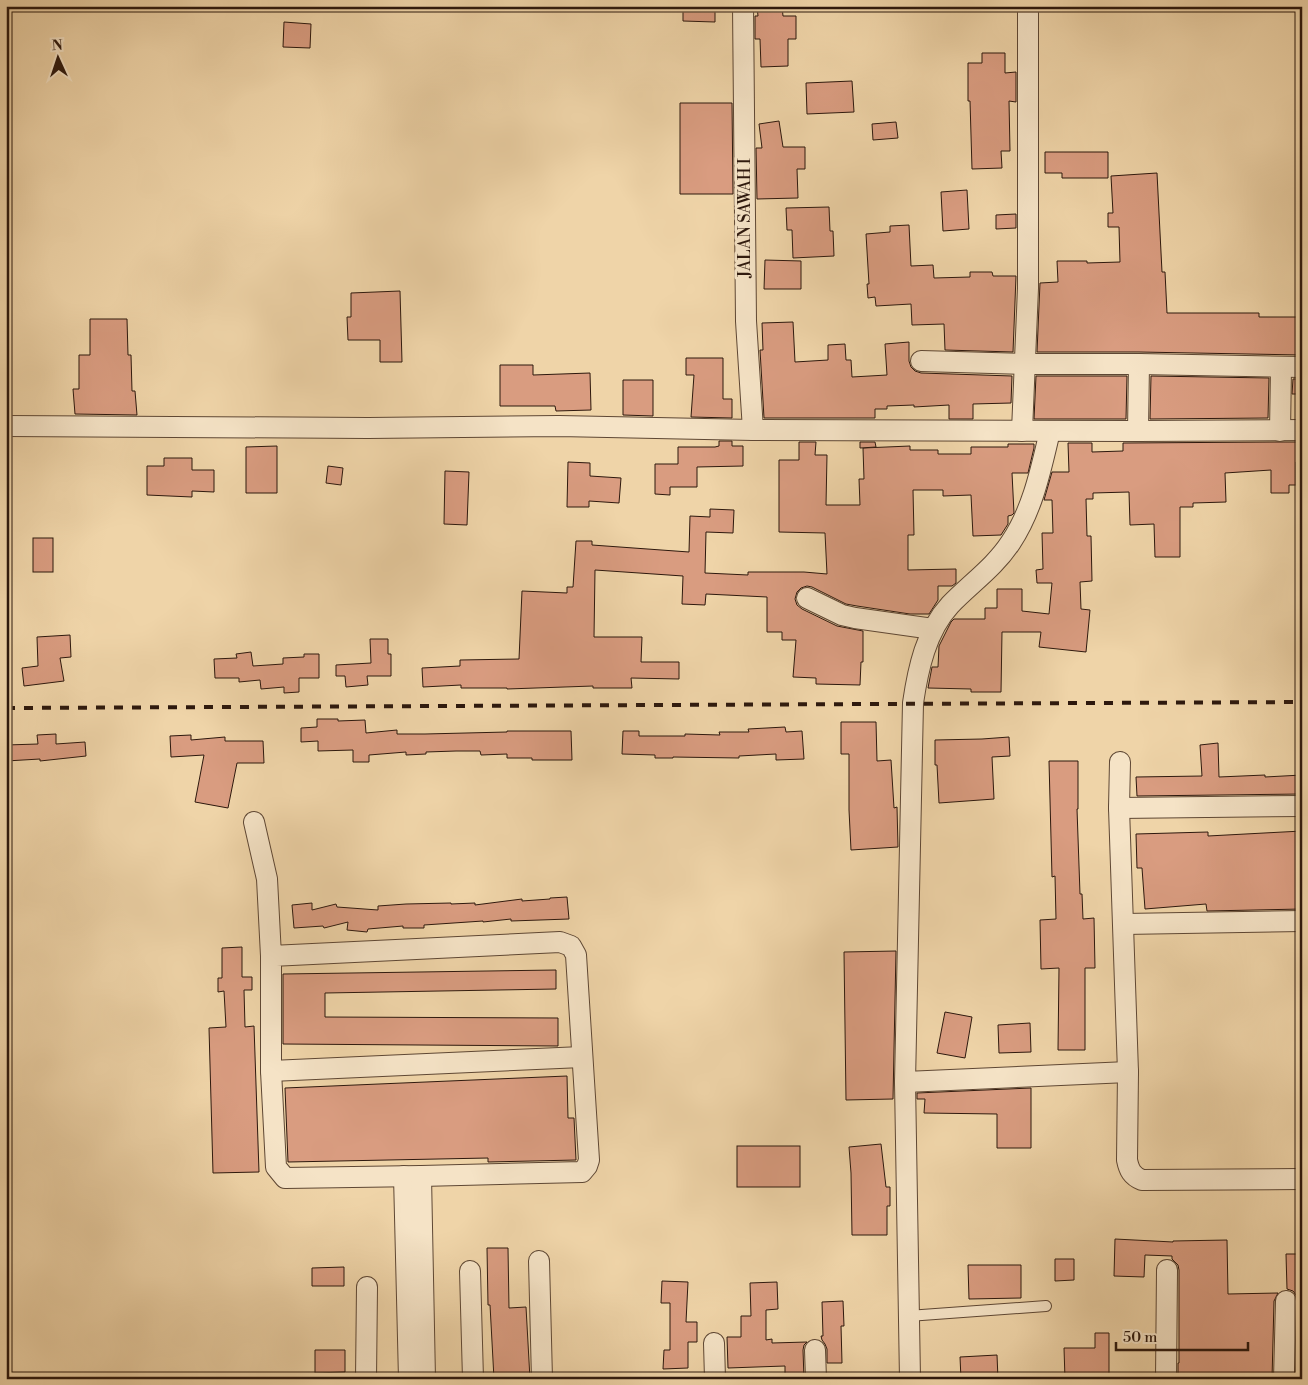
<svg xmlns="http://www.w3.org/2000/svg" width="1308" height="1385" viewBox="0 0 1308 1385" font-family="'Libre Bodoni',serif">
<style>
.building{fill:#d99c80;stroke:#2d180d}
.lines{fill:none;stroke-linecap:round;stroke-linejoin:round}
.lane-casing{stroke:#5e4734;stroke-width:12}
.street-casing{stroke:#5e4734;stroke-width:22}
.lane{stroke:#f5e3c6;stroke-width:10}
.street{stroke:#f5e3c6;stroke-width:20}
.rail{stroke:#2d180d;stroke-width:4;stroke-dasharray:9 9;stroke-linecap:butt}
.labels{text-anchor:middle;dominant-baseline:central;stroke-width:5;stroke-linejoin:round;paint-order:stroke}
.street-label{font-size:16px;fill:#2d180d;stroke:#f5e3c6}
</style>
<rect width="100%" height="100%" fill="#efd4a8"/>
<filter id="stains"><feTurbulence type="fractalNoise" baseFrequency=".004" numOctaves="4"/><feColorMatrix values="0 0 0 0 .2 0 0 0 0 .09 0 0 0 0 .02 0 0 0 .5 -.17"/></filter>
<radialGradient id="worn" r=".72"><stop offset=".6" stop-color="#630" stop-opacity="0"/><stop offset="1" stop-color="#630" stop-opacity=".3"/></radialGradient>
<g class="building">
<polygon points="683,6 715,6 715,22 683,21"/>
<polygon points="757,6 782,6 783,16 796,16 796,39 788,39 788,66 761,67 760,39 755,39 755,16 758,16"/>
<polygon points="284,22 311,24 310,48 283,47"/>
<polygon points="982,53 1005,53 1005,73 1016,72 1016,102 1009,101 1010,151 1001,151 1002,168 972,169 970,101 968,101 968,63 982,63"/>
<polygon points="852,81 854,112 807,114 806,83"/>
<polygon points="680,103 732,103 733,194 680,194"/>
<polygon points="779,121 783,147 805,147 805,169 797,169 798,198 757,199 756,148 762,148 759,124"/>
<polygon points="896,122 898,138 873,140 872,124"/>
<polygon points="1045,152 1108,152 1108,178 1062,178 1062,173 1045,173"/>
<polygon points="1157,173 1162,272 1165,272 1167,313 1259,313 1259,317 1302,317 1302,355 1139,352 1037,352 1040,283 1058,282 1057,261 1087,261 1087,263 1120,262 1119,227 1108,227 1108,213 1113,213 1111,176"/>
<polygon points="967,190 969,229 943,231 941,192"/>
<polygon points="829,207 830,231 833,231 834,256 793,258 792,230 787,230 786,208"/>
<polygon points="1016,214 1016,228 996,229 996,215"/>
<polygon points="909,225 911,266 933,265 934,278 970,277 970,272 992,272 993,276 1016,276 1013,352 945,350 944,324 912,325 911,304 876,306 875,297 868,298 867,284 869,284 866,234 890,232 890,226"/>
<polygon points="765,260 801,261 801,289 764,289"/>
<polygon points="400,291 402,362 380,362 380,340 348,340 347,317 351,317 351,293"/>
<polygon points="90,319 127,319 128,355 131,355 132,391 135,391 137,415 75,414 73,389 79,389 79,355 90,355"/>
<polygon points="793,322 795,362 828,360 828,345 845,344 846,360 851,360 852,377 887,375 885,344 909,342 909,361 911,367 915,371 921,373 1012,376 1011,403 973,404 973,419 949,419 949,405 914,407 914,405 887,406 887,409 875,409 875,418 764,418 760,350 763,350 762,323"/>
<polygon points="686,358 723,358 723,399 732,399 732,418 691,417 694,375 686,375"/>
<polygon points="500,365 533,365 533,375 590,373 591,410 556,411 555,406 500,406"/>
<polygon points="1036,376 1127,376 1126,419 1034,419"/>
<polygon points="1151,376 1269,378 1268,418 1150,419"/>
<polygon points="1293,379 1302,379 1302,394 1292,394"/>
<polygon points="623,380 653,380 653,416 623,415"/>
<polygon points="719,441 732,441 732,446 743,446 743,466 697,467 697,487 670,487 670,495 655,494 655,464 678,464 678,447 715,447 719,446"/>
<polygon points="799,442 816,442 815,455 827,455 826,505 860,505 859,479 864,479 863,448 910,446 910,450 938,450 938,454 971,454 971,447 1008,447 1008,444 1034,444 1034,448 1028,473 1012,473 1014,513 1012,515 1008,516 1008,524 1001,535 973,536 971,495 943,496 943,490 913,490 914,535 908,535 908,570 956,569 956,583 952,586 938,586 938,600 929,614 910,614 857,606 846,604 812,587 807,586 801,588 797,592 795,599 797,605 802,609 837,626 863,631 863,662 861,662 860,685 816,684 816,678 793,677 796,640 782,640 782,632 767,632 767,597 706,594 705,605 682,604 683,576 595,570 594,637 642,637 641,662 679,662 679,679 631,678 632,688 593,688 593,686 507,689 507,688 461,688 461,685 423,687 422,668 460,666 460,660 519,659 522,591 567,593 567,587 573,587 576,541 592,541 592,545 689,552 690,516 710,517 710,509 734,510 733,533 706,532 705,573 748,575 748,572 804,572 827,574 825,533 779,532 779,460 799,460"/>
<polygon points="860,442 875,442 876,447 860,448"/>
<polygon points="1277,442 1302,442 1302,462 1296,462 1296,485 1289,485 1289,493 1271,493 1271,470 1225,473 1226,502 1193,503 1193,507 1180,507 1180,557 1155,557 1154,524 1130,525 1129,492 1093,493 1093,499 1086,499 1087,536 1091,536 1092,581 1080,582 1081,609 1090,610 1086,652 1039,647 1041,632 1002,632 1001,692 971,692 971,689 928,688 932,667 938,667 939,646 951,622 954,619 985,619 985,608 997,608 997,589 1022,589 1022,611 1049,614 1052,583 1037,583 1036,570 1043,569 1042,533 1053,533 1052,500 1044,500 1052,472 1069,472 1068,443 1092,443 1092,452 1123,451 1123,443"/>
<polygon points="277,446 277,493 246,493 246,447"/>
<polygon points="164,458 192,458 192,470 214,470 214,492 192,491 192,497 147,495 147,466 164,466"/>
<polygon points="568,462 590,463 590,476 621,478 619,503 589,501 589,507 567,507"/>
<polygon points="328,466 343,468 341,485 326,483"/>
<polygon points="445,471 469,472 467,525 444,524"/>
<rect x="33" y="538" width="20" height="34"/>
<polygon points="70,635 71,657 60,658 64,681 24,686 22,668 38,666 37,637"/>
<polygon points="370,639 388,639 388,654 391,654 391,676 367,676 368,685 346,687 345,676 336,676 336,665 371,663"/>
<polygon points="251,652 253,666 283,664 283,658 304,657 304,654 319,654 319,678 299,678 299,692 284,693 284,687 261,689 260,680 239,682 239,678 215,678 214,659 237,658 236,654"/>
<polygon points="317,719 338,719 338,721 365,720 366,733 397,730 397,734 425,734 507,732 507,731 571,731 572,760 532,760 532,758 507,758 507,754 481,755 480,751 456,751 426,752 426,754 406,755 406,752 369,755 369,762 353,762 353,750 318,751 318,741 301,742 301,728 317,727"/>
<polygon points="841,722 876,722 877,761 891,760 894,808 897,807 898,847 851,850 849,810 849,754 841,754"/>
<polygon points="785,727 786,732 802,731 804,759 776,760 776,754 739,756 739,758 673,757 673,758 655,758 655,755 622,754 623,731 639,731 639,736 685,736 685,734 720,735 719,732 749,732 748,729"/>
<polygon points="56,734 56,744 85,742 86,756 40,761 40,759 6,761 6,745 38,744 37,735"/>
<polygon points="191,735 191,740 225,737 225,741 263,741 264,763 237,763 228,808 195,802 204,755 171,757 170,736"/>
<polygon points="1009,737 1010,756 992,757 994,799 939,803 937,765 935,765 935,740 982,739"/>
<polygon points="1218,743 1219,777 1265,775 1265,777 1302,775 1302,794 1137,796 1136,777 1202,776 1200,745"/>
<polygon points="1049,761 1078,761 1078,809 1077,809 1080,894 1082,894 1083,919 1094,918 1095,968 1085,968 1085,1050 1058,1050 1059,968 1041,969 1040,920 1056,919 1055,876 1052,877"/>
<polygon points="1302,831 1302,909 1207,911 1206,904 1145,909 1142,868 1137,868 1136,834 1208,832 1208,836"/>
<polygon points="567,897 569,919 511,921 511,919 483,922 483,921 424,925 424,928 403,928 403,926 368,929 367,932 347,930 348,922 324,928 323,926 294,928 292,905 312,903 312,910 336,904 337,907 378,910 378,906 406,904 451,903 451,904 475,903 475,905 522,899 522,901 550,899 550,898"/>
<polygon points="242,947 242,977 252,977 252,990 244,990 245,1027 254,1026 259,1172 213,1173 209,1028 226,1027 224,991 218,992 218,978 222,978 222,948"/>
<polygon points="896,951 893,1099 846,1100 844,952"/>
<polygon points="556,970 556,989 325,993 325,1017 558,1018 558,1046 283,1044 283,974"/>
<polygon points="945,1012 972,1017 965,1058 937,1053"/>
<polygon points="1030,1023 1031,1052 999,1053 998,1025"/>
<polygon points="567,1076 568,1118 574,1118 576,1160 488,1162 488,1158 288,1162 285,1088"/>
<polygon points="1031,1088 1031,1148 997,1148 997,1114 924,1113 925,1099 917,1099 917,1093"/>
<polygon points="881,1144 886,1187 890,1187 890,1206 887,1206 887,1235 852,1235 851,1173 849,1147"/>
<rect x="737" y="1146" width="63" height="41"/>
<polygon points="1115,1239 1173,1242 1173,1241 1227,1240 1228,1294 1278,1293 1274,1301 1272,1379 1178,1379 1178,1363 1179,1363 1179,1270 1178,1265 1172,1259 1172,1256 1145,1255 1144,1277 1114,1276"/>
<polygon points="487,1248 508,1248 509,1308 526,1307 530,1379 494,1379 490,1305 488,1305"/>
<polygon points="1286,1254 1302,1254 1302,1379 1296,1379 1298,1301 1296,1295 1293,1291 1287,1289"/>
<polygon points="1055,1259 1074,1259 1074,1280 1055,1281"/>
<polygon points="968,1265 1021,1265 1021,1298 969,1299"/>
<polygon points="344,1267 344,1286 312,1286 312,1268"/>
<polygon points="662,1281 688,1282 686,1322 697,1322 697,1342 688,1342 688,1368 663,1369 664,1350 670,1350 670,1303 661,1303"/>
<polygon points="777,1282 778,1309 766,1310 766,1340 772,1339 772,1343 807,1342 804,1345 803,1350 804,1379 785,1379 785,1366 728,1368 727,1337 741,1337 741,1316 751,1316 750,1283"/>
<polygon points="843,1301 844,1326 841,1326 842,1363 827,1363 827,1349 825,1344 822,1340 821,1336 823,1336 822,1302"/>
<polygon points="1095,1333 1109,1333 1109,1379 1065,1379 1064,1348 1095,1348"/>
<polygon points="315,1350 345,1350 345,1372 315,1373"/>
<polygon points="997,1355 998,1379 961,1379 960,1357"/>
</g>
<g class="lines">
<g class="lane-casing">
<polyline id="lane" points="908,1316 1046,1306"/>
</g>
<g class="street-casing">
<g id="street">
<polyline points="743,6 746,321 753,430"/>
<polyline points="921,361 1025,364 1139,364 1302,367"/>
<polyline points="6,426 368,428 559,426 753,430 1138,431 1302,430"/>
<polyline points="1022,431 1028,288 1028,6"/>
<polyline points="1138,431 1139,364"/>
<polyline points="1280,431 1281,368"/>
<polyline points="807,598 842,615 855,618 933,629"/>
<path d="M1120,762L1119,808L1128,1072L1127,1160C1129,1170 1132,1176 1142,1180L1302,1179"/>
<polyline points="1119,808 1302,806"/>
<polyline points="254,822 267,879 271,956 271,1071 276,1167 285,1178 421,1176 582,1172 587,1166 589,1160 576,955 571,946 560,942 271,956"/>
<polyline points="1124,924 1302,921"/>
<polyline points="271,1071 582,1057"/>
<polyline points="905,1082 1128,1072"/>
<polyline points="404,1176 409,1379"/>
<polyline points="421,1176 425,1379"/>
<polyline points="539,1261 542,1379"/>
<polyline points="470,1271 473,1379"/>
<polyline points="714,1343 715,1379"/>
<polyline points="815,1350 816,1379"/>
<polyline points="366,1379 367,1287"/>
<path d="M910,1379L905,1082L913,703C918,669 926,631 950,605C970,584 995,567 1011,542C1033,509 1041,469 1050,431"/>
<polyline points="1166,1379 1167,1270"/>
<polyline points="1284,1379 1286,1301"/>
</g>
</g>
<use href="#lane" class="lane"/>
<use href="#street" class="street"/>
<polyline class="rail" points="6,708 1302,702"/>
</g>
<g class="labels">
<g class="street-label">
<text transform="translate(745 218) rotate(-90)">JALAN SAWAH I</text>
</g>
</g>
<rect width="1308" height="1385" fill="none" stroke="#efd4a8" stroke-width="25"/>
<rect x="8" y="8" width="1293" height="1370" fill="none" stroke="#2d180d" stroke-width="2.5"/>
<rect x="12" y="12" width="1283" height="1360" fill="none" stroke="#2d180d"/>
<g transform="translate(58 58) rotate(357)" stroke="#f5e3c6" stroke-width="4" paint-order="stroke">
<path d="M0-4L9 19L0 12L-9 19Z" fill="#2d180d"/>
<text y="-8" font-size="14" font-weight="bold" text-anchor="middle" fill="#2d180d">N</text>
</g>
<path d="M1116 1342v8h132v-8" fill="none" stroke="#2d180d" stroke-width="2.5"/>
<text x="1123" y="1342" font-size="15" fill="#2d180d" stroke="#f5e3c6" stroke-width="4" paint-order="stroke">50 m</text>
<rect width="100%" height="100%" filter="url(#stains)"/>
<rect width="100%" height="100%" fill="url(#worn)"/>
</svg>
